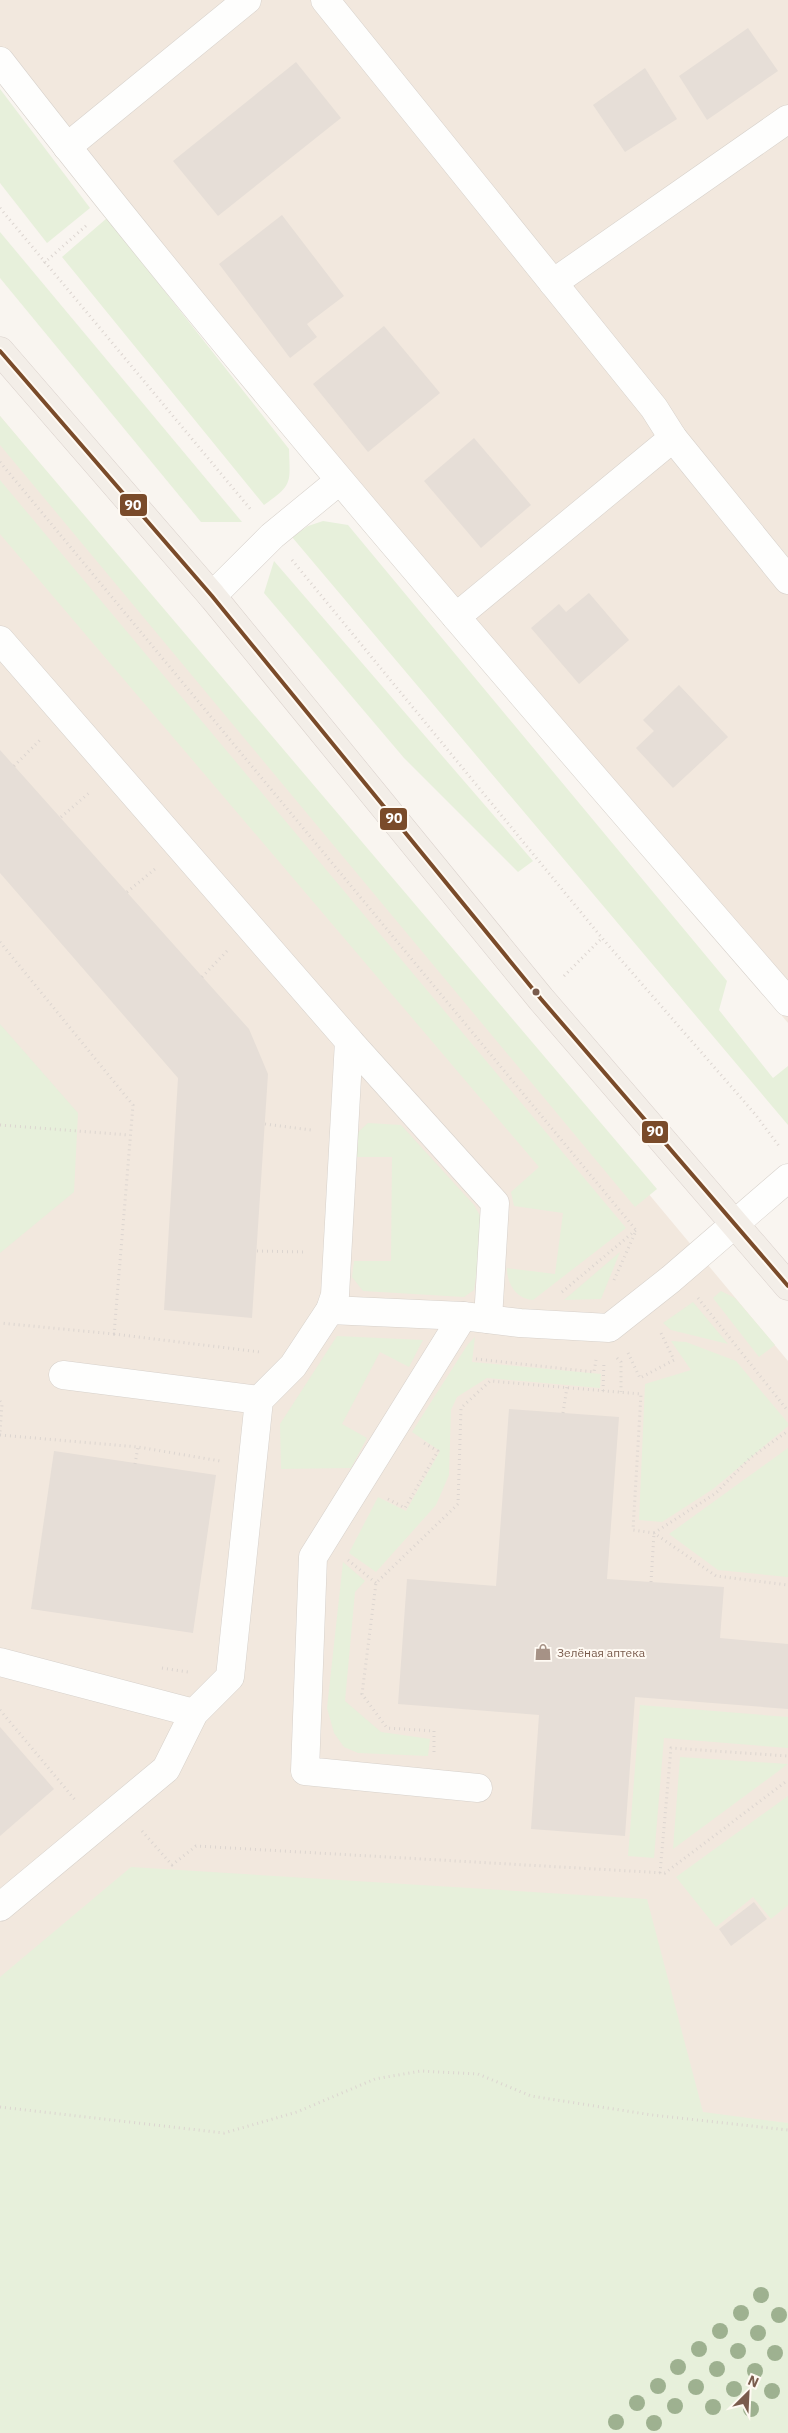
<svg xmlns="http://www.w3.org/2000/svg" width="788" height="2433" viewBox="0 0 788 2433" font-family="'IBM Plex Sans',sans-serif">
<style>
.residential{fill:#f2e8de}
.green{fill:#e7f0db}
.building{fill:#e6ded7}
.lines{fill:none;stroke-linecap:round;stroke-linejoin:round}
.minor-casing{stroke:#d7d1cb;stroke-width:29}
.major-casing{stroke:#dad1cc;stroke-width:29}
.path{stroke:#dcd5d0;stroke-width:3;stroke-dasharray:1 4;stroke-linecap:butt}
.minor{stroke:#fefefd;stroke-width:28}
.major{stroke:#f3eee8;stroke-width:28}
.bus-1-casing{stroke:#fffaf3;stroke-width:8}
.bus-1{stroke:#7a4b2a;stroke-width:4}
.tree{fill:#9eb190}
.bus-dot{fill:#7a5c4d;stroke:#fffaf3;stroke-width:2}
.labels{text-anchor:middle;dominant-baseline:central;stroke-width:4;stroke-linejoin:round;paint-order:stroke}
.poi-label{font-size:12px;fill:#7a5c4d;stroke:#fffaf3;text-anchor:start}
.line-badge{stroke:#fffaf3;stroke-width:2}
.badge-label{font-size:14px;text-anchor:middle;font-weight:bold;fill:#fff}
</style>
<rect width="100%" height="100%" fill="#f9f5f0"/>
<g class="residential">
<polygon points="0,0 788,0 788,1023 0,82"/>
<polygon points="0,416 788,1361 788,2433 0,2433"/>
</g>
<g class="green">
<polygon points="0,89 90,208 47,243 0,183"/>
<path d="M107,218L289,449C290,484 293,484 264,505L62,257Z"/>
<polygon points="0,232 242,522 201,522 0,278"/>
<polygon points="0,416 657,1189 635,1207 0,445"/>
<path d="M0,480L626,1228L533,1300C516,1299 507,1284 507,1268L555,1274L563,1213L514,1206L511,1192L539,1167L0,534Z"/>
<polygon points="323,521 348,525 727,981 719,1010 773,1078 788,1066 788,1125 292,537 308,526"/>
<polygon points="274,561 533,861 518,872 404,758 264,593"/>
<polygon points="0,1024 78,1113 74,1192 0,1253"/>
<polygon points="368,1123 401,1125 474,1205 484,1223 474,1290 464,1297 363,1291 352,1277 354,1261 391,1261 392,1157 355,1157 357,1133"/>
<polygon points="620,1252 601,1299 564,1300"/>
<polygon points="721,1291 735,1298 775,1345 759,1357 713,1298"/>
<polygon points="693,1302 728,1344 671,1330 663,1323"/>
<polygon points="337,1336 423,1340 409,1367 380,1352 342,1424 367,1438 351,1468 281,1469 280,1424"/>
<polygon points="475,1337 472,1362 601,1374 600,1388 487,1378 457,1397 451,1410 449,1475 436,1505 376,1572 349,1553 378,1497 406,1511 440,1451 412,1432 468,1344"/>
<polygon points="671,1341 686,1342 736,1361 788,1423 788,1426 713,1489 662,1522 639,1520 645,1384 691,1370"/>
<polygon points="788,1448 788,1577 718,1570 669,1534"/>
<polygon points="343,1562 365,1581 355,1592 345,1701 381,1732 430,1739 428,1756 358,1753 344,1747 334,1733 327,1708"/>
<polygon points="640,1705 788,1717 788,1748 664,1738 654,1858 628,1856"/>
<polygon points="680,1757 788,1764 673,1849"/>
<polygon points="788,1796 788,1905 771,1919 753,1897 716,1927 676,1877"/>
<polygon points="131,1867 647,1899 703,2112 788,2123 788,2433 0,2433 0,1977"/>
</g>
<g class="building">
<polygon points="748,28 778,71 707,120 679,76"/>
<polygon points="296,62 341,118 218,216 173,161"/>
<polygon points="645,68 677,119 625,152 593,105"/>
<polygon points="282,215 344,296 307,324 317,337 290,358 219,264"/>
<polygon points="384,326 440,393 368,452 313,384"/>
<polygon points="474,438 531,505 481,548 424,481"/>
<polygon points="589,593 629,640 579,684 531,628 559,604 566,612"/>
<polygon points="679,685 728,737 673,788 636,748 654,731 643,720"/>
<polygon points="0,750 249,1029 268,1074 252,1318 164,1310 178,1078 0,873"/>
<polygon points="509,1409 619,1417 607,1579 724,1587 720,1638 788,1644 788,1709 635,1697 625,1836 531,1829 539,1715 398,1704 407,1579 496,1586"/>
<polygon points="54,1451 216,1475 193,1633 31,1609"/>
<polygon points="0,1727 54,1789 0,1836"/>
<polygon points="754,1902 767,1919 731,1946 719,1929"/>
</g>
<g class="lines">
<g class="minor-casing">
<g id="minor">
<polyline points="325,0 654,408 673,438 788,580"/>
<path d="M0,61C251,385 520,692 788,1002"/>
<polyline points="67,147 247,0"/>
<polyline points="553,283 788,119"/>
<polyline points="212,596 272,536 339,481"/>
<polyline points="456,617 673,438"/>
<polyline points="0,640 349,1041 335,1295 330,1310 293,1366 259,1400 230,1677 194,1713 166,1769 0,1907"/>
<polyline points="349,1041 495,1203 488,1319"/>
<polyline points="330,1310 463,1316 520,1323 609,1328 671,1279 788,1178"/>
<polyline points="463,1316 313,1557 305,1771 478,1788"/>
<polyline points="63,1375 259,1400"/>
<polyline points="0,1662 194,1713"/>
</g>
</g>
<g class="major-casing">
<polyline id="major" points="0,351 212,596 541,999 788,1286"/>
</g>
<g class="path">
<polyline points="0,208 252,511"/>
<polyline points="44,263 88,224"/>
<polyline points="0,462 636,1230"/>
<polyline points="292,560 602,938 755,1114 779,1146"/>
<polyline points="14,766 42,738"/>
<polyline points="61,817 89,793"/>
<polyline points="127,892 155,869"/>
<polyline points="0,942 133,1105 114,1334 0,1323"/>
<polyline points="564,976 602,938"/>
<polyline points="202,977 228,950"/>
<polyline points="265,1124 311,1130"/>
<polyline points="0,1125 129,1135"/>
<polyline points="257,1251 304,1252"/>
<polyline points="614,1280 636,1231"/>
<polyline points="562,1292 636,1230"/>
<polyline points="698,1298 788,1411"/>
<polyline points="114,1334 260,1352"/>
<polyline points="628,1353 640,1378 674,1360 660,1331"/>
<polyline points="617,1358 621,1362 621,1392"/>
<polyline points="476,1359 594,1372 596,1360"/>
<polyline points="603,1391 604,1361"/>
<polyline points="0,1401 2,1404 0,1432"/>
<polyline points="563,1413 567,1387"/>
<polyline points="0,1435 138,1447 220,1461"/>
<polyline points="135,1464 138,1447"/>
<polyline points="388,1499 405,1508 438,1451 422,1442"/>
<polyline points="654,1533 716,1493 750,1458 788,1431"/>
<polyline points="348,1560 376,1583"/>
<polyline points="651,1582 654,1533"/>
<polyline points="162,1668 188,1672"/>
<polyline points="0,1710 76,1801"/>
<polyline points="434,1752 434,1731 387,1728 362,1694 376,1583 458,1504 461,1408 490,1381 641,1394 633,1530 654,1533 716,1576 788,1585"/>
<polyline points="142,1831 172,1865 196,1846 665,1873 788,1780"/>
<polyline points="660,1873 671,1748 788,1756"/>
<polyline points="0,2107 224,2133 297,2112 375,2079 421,2071 478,2074 531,2096 652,2115 788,2130"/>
</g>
<use href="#minor" class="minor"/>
<use href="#major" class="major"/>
<g class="bus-1-casing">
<polyline id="bus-1" points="0,351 212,596 541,999 788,1286"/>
</g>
<use href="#bus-1" class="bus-1"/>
</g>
<g class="tree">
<circle cx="761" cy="2295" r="8"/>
<circle cx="741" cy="2313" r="8"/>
<circle cx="779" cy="2315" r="8"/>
<circle cx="720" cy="2331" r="8"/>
<circle cx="758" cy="2333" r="8"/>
<circle cx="699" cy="2349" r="8"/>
<circle cx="738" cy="2351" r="8"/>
<circle cx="775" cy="2353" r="8"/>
<circle cx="678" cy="2367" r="8"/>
<circle cx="717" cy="2369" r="8"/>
<circle cx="755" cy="2371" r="8"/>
<circle cx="658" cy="2386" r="8"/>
<circle cx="696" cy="2387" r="8"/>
<circle cx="734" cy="2389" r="8"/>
<circle cx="772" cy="2391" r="8"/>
<circle cx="637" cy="2403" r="8"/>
<circle cx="675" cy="2406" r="8"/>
<circle cx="713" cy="2407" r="8"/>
<circle cx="751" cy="2409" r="8"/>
<circle cx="616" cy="2422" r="8"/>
<circle cx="654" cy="2423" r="8"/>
</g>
<defs>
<g id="shop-bare" transform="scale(1.35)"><path d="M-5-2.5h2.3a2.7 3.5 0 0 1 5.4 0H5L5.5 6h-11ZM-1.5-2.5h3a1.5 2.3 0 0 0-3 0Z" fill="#a69286" stroke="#fffaf3" stroke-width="2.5" paint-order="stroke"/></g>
</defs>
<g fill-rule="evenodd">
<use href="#shop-bare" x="543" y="1652"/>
</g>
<circle class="bus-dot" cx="536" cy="992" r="4.5"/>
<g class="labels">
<g class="poi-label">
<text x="557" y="1652">Зелёная аптека</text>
</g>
</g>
<g class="line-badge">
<rect x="119" y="493" width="29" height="24" rx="5" fill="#7a4b2a"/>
<rect x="379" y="807" width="29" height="24" rx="5" fill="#7a4b2a"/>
<rect x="641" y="1120" width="28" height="24" rx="5" fill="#7a4b2a"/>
</g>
<g class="badge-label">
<text x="133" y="510">90</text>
<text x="394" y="823">90</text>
<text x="655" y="1136">90</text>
</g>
<g transform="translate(748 2393) rotate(24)" stroke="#fffaf3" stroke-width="4" paint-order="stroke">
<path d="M0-4L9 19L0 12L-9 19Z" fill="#7a5c4d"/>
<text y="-8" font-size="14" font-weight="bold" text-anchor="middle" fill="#7a5c4d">N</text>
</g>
</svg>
